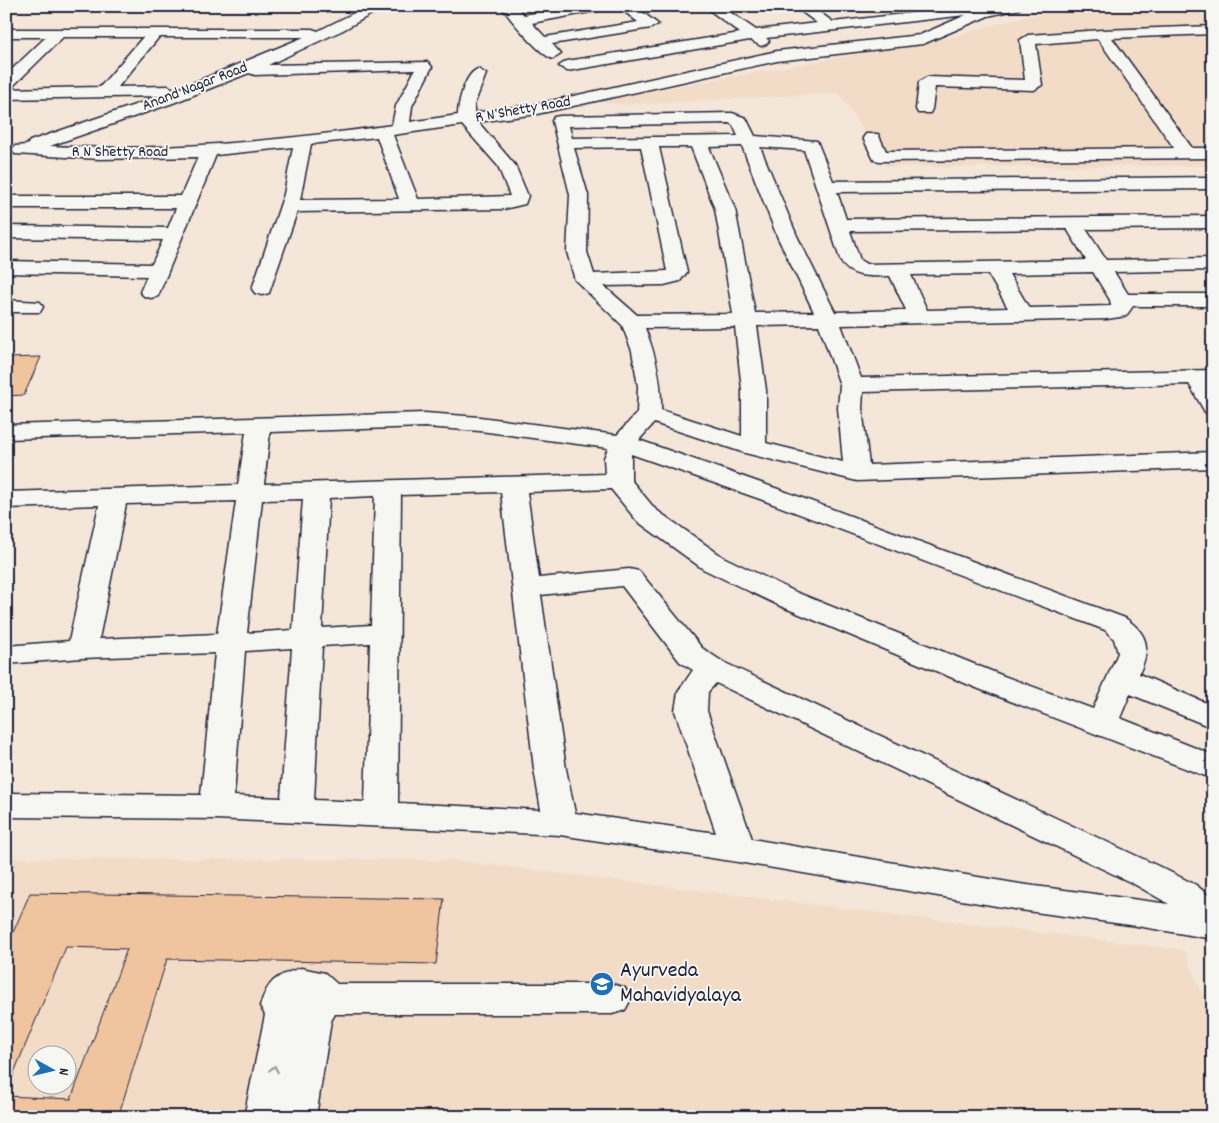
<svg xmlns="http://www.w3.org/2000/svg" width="1219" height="1123" viewBox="0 0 1219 1123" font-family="Dekko,sans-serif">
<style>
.built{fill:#f2dcc8;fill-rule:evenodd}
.building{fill:#efc49f;stroke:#22223b}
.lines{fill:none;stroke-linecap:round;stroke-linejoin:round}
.minor-casing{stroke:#22223b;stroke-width:3}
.minor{fill:#f6f6f2;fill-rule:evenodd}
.oneway{stroke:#9797a0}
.labels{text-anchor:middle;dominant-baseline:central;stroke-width:4;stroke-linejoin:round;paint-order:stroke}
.far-street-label{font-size:16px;fill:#22223b;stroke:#f6f6f2}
.near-poi-label{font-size:22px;fill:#22223b;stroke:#f6f6f2;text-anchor:start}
</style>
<rect width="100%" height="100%" fill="#f4e7d9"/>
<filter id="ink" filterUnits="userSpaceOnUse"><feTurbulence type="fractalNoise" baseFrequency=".02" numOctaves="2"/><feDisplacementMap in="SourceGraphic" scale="10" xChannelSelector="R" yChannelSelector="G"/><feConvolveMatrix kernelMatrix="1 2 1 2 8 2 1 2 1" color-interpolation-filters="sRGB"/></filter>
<g filter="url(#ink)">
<g class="built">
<polygon points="1076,6 1213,6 1213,166 887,167 839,93 625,105 595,101 952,37 1002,22"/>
<path d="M6,858L452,860L1184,950L1213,1019V1117H6ZM38,1056H68V1086H38Z"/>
</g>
<g class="building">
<polygon points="41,357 24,395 6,396 6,358"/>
<polygon points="30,893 444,899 436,964 167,959 118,1117 6,1117 6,1096 71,1099 127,949 66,947 6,1092 6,949"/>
</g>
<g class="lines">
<g class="minor-casing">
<g id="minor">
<path d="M368,6H386L343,30L268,65L428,62L432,67L412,106L410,122L458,115C458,103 465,73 478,69L486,74L474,105V113L537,104L777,51L920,35L966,15L766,38L769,41L766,44L761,46L750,40L567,71L559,66L567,61L740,33L704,6H721L756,30L817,23L794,6H811L833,22L965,7L970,8L971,13L994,6H1021L1019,9L988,16L923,44L777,61L537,114L478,122L515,165L528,196L525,204L504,209L297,212L269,293L262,295L255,293L252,289L284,194L293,147L216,155L158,296L151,298L144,296L140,292L147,276L6,273V261L152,264L163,240L6,238V226L168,228L176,208H6V196H181L198,157L100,159L15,154L12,150L15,146L27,145L30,141L161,96L6,99V89L100,87L143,37H63L12,87L6,89V75L46,37H6V29H312L318,31ZM159,37H304L176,90L168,86L118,87ZM415,70L396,106L392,125C279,141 164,152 50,146L173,103L249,73L255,75ZM462,125L498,166L510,196L418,199L393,135ZM377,137L399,199L300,200L311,144Z"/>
<path d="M501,6H516L524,15L575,6H608L601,10L532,23L545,37L638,22L617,6H634L658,24L651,28L552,44L561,54L553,59C540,55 510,19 501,6Z"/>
<polygon points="1213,26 1213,34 1112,38 1192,148 1213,148 1213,158 880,161 874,160 863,138 866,134 878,134 886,151 1174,148 1098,39 1036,44 1042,85 1034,90 935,87 932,109 930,113 918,113 916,109 919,82 927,77 1025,80 1020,40 1028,35 1102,30"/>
<path d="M732,113L746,118L755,136L817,141L833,181L1213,177V189L837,192L846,219L1213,216V228L1086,229L1106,260L1213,258V270L1114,272L1128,294H1213V306H1133L1126,316L1107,319L841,325L861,378L1213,370V414L1205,412L1189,384L863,392L862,408L869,465L1213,452V468L857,481L745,453L654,423L639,440L778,489L1125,618C1150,635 1150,649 1139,674L1213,706V728L1130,694L1120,718L1213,755V779L979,689L778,605L703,569L637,521L611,489L527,492L539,578L629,569L639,571L702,648L723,662L1158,866L1196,885L1213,899V939L1137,926L1020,910L738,862L560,835L216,819L6,817V793L201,795L215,653L82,658L6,664V646L69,641L99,505L6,508V492L238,485L246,432L6,439V425L425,413L480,417L617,435L637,413L638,386L632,351L622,325L575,280L567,252L570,195L552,121L554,117L560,116ZM729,123L733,125L738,136L572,138L569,126ZM742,146L777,236L814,312L755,313L735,209L709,147ZM641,147L667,271L594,274L587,252L588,195L574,148ZM659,147H691L715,209L733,314L637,315L604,286L664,285L680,281L687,272ZM760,147L804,150L841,262C852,279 872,276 890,276L906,310L835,312L797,236ZM1067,229L1086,260L866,264L860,260L850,231ZM1093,272L1110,300L1111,306L1029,308L1009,274ZM988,274L1008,308L927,310L911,275ZM819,325L840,385L838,408L843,462L766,443V390L757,326ZM735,327L742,390V436L661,410C662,381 656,356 645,328ZM425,427L480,431L608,448L604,458L605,474L264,484L270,432ZM631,454L760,499L1105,630L1114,639L1118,653L1093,709L1001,675L798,593L723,557L655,509L631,480ZM501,492L534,769L541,810L398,803L401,495ZM375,496L371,625L322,628L329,498ZM303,499L293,630L247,633L262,500ZM236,501L217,634L99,639L126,504ZM622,586L680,662L693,670L678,692L675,711L716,833L575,813L566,769L541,595ZM370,643L365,802L314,800L322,646ZM292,648L281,798L234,796L245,651ZM716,683L1134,884L1169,904L1020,884L752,839L707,711L708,692Z"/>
<polygon points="6,300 40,302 43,307 40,312 6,312"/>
<path d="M301,968L325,973L337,984H612L625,988L631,999L625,1010L612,1014H335L331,1021L316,1117H244L265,1015L260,1006C268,980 276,976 301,968Z"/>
</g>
</g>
<use href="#minor" class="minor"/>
</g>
<defs><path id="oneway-chevron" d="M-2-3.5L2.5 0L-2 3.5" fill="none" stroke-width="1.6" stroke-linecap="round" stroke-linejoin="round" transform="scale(1.25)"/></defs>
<use class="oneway" href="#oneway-chevron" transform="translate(274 1069) rotate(-79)"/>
</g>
<defs>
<g id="university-disc" transform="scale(1.25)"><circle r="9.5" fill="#1f6fb2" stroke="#f6f6f2"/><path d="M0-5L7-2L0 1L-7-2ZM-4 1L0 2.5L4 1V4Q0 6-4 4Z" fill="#fff"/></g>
</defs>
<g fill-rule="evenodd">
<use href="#university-disc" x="602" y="984"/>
</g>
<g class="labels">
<g class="far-street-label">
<text transform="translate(195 87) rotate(-21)">Anand Nagar Road</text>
<text transform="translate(523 110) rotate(-10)">R N Shetty Road</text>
<text x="120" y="152">R N Shetty Road</text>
</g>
<g class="near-poi-label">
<text x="620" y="971">Ayurveda<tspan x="620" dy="25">Mahavidyalaya</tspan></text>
</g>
</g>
<rect width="1219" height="1123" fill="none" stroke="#f6f6f2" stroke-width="25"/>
<rect x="12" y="12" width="1194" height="1098" fill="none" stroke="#22223b" stroke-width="2" filter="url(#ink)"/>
<g transform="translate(52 1070) rotate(98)"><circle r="24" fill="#f6f6f2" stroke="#a1a1a9"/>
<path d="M0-4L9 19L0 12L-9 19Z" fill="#1f6fb2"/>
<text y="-8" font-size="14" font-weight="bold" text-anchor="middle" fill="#22223b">N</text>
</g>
</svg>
